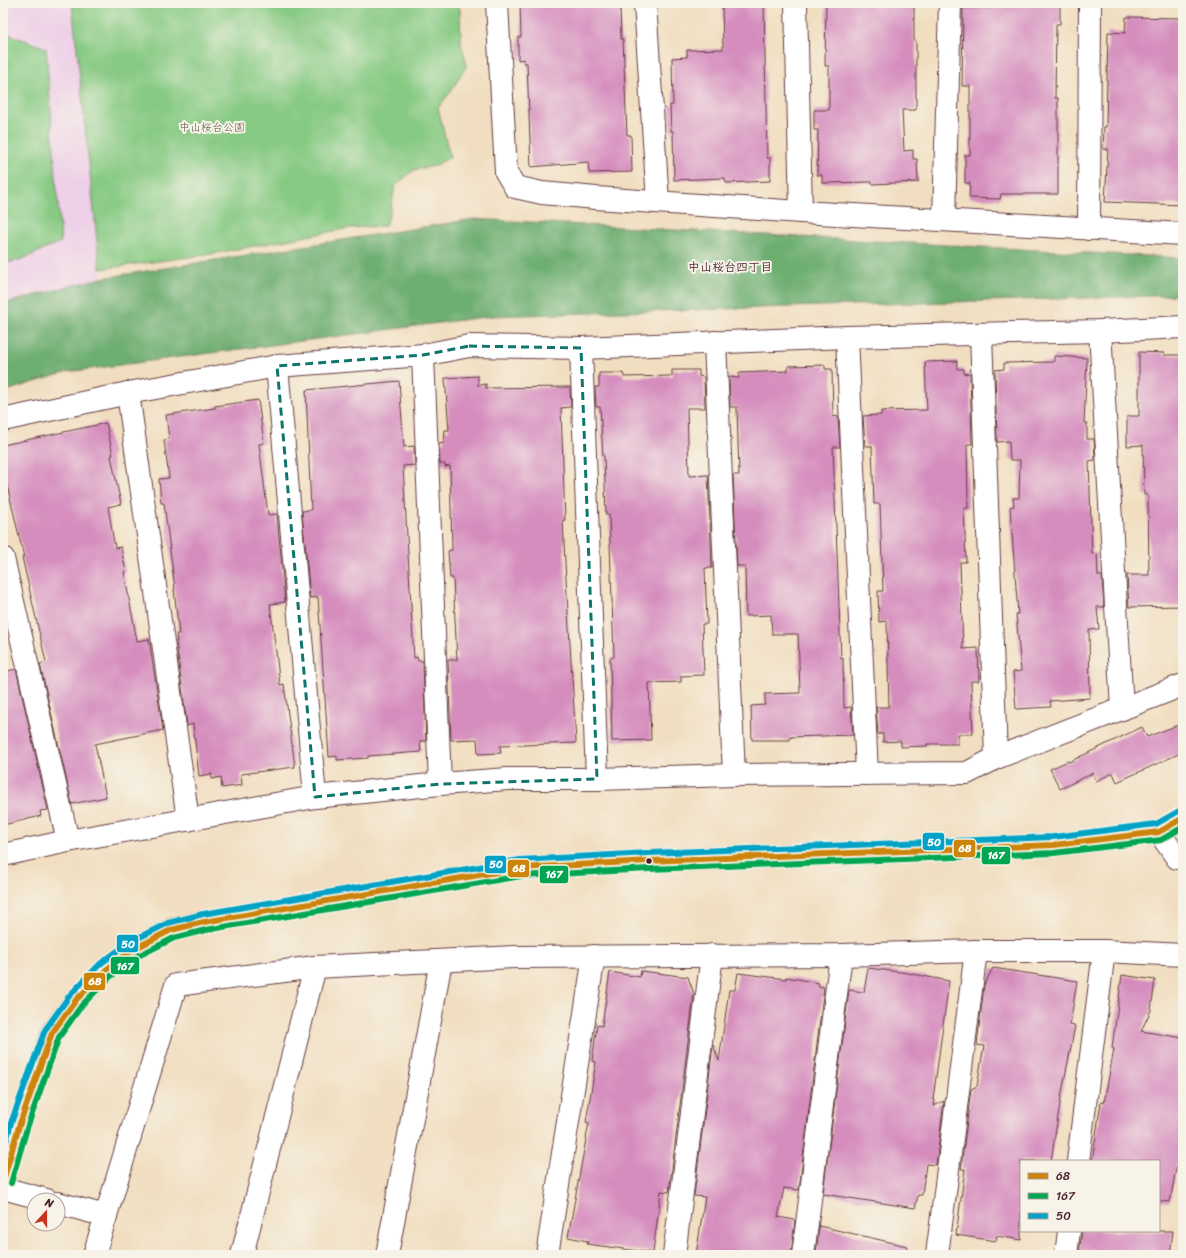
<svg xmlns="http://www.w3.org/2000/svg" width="1186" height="1258" viewBox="0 0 1186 1258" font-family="Sriracha,'Klee One',sans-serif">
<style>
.built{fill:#eed0e8}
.green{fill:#87ca83;stroke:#687457}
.forest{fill:#6dae71;stroke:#5c664e}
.building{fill:#d58dbe}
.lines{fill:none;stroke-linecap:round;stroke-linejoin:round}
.street-casing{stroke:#633c41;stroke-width:24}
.secondary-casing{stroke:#633c41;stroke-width:24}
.street{stroke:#fff;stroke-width:22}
.secondary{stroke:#fff;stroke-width:22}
.bus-1-casing{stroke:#f7f3e8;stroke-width:9}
.bus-2-casing{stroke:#f7f3e8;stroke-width:9}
.bus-3-casing{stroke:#f7f3e8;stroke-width:9}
.bus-1{stroke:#cc840b;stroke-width:6}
.bus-2{stroke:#00a651;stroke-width:6}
.bus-3{stroke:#04a2c6;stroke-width:6}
.marked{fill:none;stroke:#0f766e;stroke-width:3;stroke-dasharray:8 5;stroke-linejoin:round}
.bus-dot{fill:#4a1f2b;stroke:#f7f3e8;stroke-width:1.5}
.labels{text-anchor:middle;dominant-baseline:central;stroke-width:4;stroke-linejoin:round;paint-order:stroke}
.park-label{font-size:11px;fill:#5c5245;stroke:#f7f3e8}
.neighbourhood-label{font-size:12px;font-weight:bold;fill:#4a1f2b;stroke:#f7f3e8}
.line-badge{stroke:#f7f3e8;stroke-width:1.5}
.badge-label{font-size:11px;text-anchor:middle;font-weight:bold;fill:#fff}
</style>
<rect width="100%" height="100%" fill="#f7f3e8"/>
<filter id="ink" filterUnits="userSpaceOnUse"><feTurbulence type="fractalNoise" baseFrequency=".025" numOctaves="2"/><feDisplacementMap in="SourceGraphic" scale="8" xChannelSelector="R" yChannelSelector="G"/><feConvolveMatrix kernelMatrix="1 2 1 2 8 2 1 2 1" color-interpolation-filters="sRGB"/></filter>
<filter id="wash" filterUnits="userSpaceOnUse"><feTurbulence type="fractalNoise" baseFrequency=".012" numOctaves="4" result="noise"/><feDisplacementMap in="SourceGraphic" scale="16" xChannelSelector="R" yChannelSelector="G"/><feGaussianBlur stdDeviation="0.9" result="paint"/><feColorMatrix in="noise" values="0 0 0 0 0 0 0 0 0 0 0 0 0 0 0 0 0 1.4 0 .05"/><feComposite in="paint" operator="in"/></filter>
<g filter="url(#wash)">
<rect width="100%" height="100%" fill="#f1dec0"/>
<polygon class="built" points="3,3 72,3 102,278 70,286 3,304"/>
<g class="green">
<polygon points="72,3 458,3 460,10 461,43 467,65 451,91 438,108 450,157 435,166 414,170 395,186 390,213 385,226 350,228 211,254 100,269"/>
<polygon points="3,32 46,48 61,242 22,259 3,264"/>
</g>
<polygon class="forest" points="474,219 1183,258 1183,295 492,316 67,372 3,392 3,304 70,286 102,278"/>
<g id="blocks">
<g class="building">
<polygon points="520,3 620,3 621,39 623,39 627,135 631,135 632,172 589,173 588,162 531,167 527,63 524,63 524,59 518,60 518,37 521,37"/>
<polygon points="722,3 764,3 767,158 770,158 770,181 726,183 725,178 674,180 673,131 671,131 670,105 673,105 672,58 687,57 687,50 723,49"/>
<polygon points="826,3 914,3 914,40 916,41 916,110 902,110 904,151 913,150 913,159 917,159 918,182 872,184 872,182 822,183 822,175 817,175 818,130 814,130 814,110 829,110 829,66 825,66"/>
<polygon points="1018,3 1060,3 1060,24 1056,24 1055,98 1058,98 1058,194 1001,194 1000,199 969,198 970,183 965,183 965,155 970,155 970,86 962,86 963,8 992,8 993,5 1017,5"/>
<polygon points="1126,17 1183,18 1183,205 1105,202 1108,149 1103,149 1104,127 1106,127 1108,32 1125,33"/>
<polygon points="1139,352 1164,353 1164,355 1183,355 1183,606 1129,607 1127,575 1149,575 1148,495 1144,495 1143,445 1127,446 1127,416 1139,416"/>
<polygon points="1054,356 1087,358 1084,423 1087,423 1087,439 1094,439 1095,456 1095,460 1089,461 1092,554 1097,553 1098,576 1102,576 1104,607 1097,607 1099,629 1089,630 1090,698 1050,701 1051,707 1016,709 1013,672 1021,671 1016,614 1018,614 1010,507 1014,506 1013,498 1019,498 1020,460 1010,460 1009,441 997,442 995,370 1004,369 1004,363 1054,362"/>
<polygon points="957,361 957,369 964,369 964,374 970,373 972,444 967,444 968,508 964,508 966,562 960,562 963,649 978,648 979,681 971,681 973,734 958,734 958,744 927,744 927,746 901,747 901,741 883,742 883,734 878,734 876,707 889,707 887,621 879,622 878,591 883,591 880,504 874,504 872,446 865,446 863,416 881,415 881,411 927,410 925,362"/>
<polygon points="825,365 825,369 832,369 833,417 838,416 840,447 833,447 841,658 843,658 844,708 851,707 853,735 790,737 790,740 752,740 751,706 765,705 765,694 800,693 798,634 772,634 771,615 746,616 745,566 737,566 733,475 739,475 737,407 730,407 729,377 739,378 739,373 788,371 788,366"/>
<polygon points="672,370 699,370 699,376 704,377 705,408 687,408 689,476 708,475 712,568 705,568 707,624 702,624 704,675 681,676 681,682 649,683 651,740 612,741 610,658 614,657 609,515 606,515 604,456 603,456 600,407 596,407 595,387 599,387 599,373 623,373 624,377 672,376"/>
<polygon points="478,376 478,385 486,384 486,388 570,387 571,407 561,408 565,520 563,520 565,563 576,742 575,743 500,746 501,753 478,754 477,739 451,740 448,660 457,660 453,578 450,578 448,551 452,550 450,466 445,467 445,464 440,464 439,444 444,443 445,430 449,430 445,378"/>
<polygon points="399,381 404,447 414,446 415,465 403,466 414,658 417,657 418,661 423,661 426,741 420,741 421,752 368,756 368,758 337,760 337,756 329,757 318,597 310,598 302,511 311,510 306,390"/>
<polygon points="258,400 264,443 259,444 268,515 277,514 285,602 270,604 280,685 284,684 295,767 241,774 242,785 222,788 221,777 212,779 212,774 199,776 193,724 187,726 176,641 177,641 176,634 179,634 174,589 175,589 164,503 161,503 159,479 169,478 164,440 169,439 166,415 215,408 215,406"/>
<polygon points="106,423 113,455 111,456 121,504 108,507 115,548 121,547 126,572 124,572 137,641 149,639 163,730 95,744 106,797 72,804 40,664 46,662 22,557 24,557 6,481 3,482 3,445"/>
<polygon points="16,669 48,810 40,811 41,816 3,825 3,672"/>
<polygon points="1183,723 1183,752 1117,782 1113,773 1096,781 1093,773 1060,789 1050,769 1068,761 1069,762 1142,727 1147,737"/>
<polygon points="868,968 908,973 949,981 933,1099 935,1100 934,1106 944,1101 936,1165 926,1164 922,1195 918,1195 915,1208 823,1194 849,990 864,992"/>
<polygon points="993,968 1077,981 1070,1025 1075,1026 1061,1097 1051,1161 1021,1161 1021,1240 997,1236 996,1241 956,1235 965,1169 961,1169 971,1089 977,1086 984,1046 977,1045 984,985"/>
<polygon points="641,971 688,977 694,994 669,1192 661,1191 653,1253 587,1244 588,1241 568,1237 589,1123 586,1122 596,1062 592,1061 597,1025 602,1026 610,972 640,977"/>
<polygon points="738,973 786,979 786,977 819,983 818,986 824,987 799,1190 784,1188 778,1217 795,1220 791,1255 696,1255 705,1197 694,1196 713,1045 719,1061 729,990 735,990"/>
<polygon points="1122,975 1155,980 1151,1010 1141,1031 1183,1038 1183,1141 1181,1141 1170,1202 1159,1201 1159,1161 1092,1161 1101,1102 1104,1103 1114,1049 1112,1048"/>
<polygon points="819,1226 907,1246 906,1255 816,1255"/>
<polygon points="1082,1231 1173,1231 1170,1255 1079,1255"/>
</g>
</g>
</g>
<g filter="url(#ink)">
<use href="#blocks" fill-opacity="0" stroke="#633c41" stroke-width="1"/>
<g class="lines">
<g class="street-casing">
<g id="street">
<polyline points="497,3 506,172 515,187 542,193 596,198 801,212 1183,234"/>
<polyline points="645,3 658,202"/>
<polyline points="796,3 801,212"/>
<polyline points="944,219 950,3"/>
<polyline points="1089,229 1090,3"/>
<polyline points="1100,331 1122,709"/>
<polyline points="981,334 996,758"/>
<polyline points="847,337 867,774"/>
<polyline points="715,342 734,775"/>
<polyline points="581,348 597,779"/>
<polyline points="423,355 440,784"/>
<polyline points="277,366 315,797"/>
<polyline points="128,393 188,820"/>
<polyline points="3,420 128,393 277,366 423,355 469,346 581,348 847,337 1100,331 1183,327"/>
<polyline points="3,558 68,841"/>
<polyline points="1159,832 1177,858 1183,858"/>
<polyline points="3,855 68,841 315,797 440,784 508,779 597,779 734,775 967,773 996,758 1183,685"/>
<polyline points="1078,1161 1104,951"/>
<polyline points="3,1188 47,1200"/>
<polyline points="58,1203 106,1216"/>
<polyline points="94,1255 176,985 315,967 515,957 841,955 976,951 1104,951 1183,955"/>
<polyline points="242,1255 315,967"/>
<polyline points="387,1255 441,961"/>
<polyline points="547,1255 594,956"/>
<polyline points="674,1255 712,955"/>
<polyline points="803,1255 841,955"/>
<polyline points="937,1255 976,951"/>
<polyline points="1066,1255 1069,1231"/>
</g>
</g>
<g class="secondary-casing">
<polyline id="secondary" points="3,1181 19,1126 52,1033 76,1000 106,970 134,949 171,930 204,922 520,868 649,861 1054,845 1159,832 1183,818"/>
</g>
<use href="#street" class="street"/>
<use href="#secondary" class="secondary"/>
<g class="bus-1-casing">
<polyline id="bus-1" points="3,1181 19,1126 52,1033 76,1000 106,970 134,949 171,930 204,922 520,868 649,861 1054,845 1159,832 1183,818"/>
</g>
<g class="bus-2-casing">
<polyline id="bus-2" points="11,1183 27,1128 59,1037 82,1005 111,976 138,956 174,938 206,930 521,876 649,869 1054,853 1161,840 1183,827"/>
</g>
<g class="bus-3-casing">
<polyline id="bus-3" points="3,1152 11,1123 45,1030 70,995 100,964 130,942 168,923 203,914 520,860 649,853 1053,837 1156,824 1179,811"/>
</g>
<use href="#bus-1" class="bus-1"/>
<use href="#bus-2" class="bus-2"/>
<use href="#bus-3" class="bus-3"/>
</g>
</g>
<path class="marked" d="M469,346L581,348L597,779L440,784L315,797L277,366L423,355Z"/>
<circle class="bus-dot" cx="649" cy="861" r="3.5"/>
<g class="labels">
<g class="park-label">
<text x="212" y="127">中山桜台公園</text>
</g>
<g class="neighbourhood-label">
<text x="730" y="267">中山桜台四丁目</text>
</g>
</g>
<g class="line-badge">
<rect x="922" y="832" width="23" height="19" rx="4" fill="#04a2c6"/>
<rect x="953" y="839" width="23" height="19" rx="4" fill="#cc840b"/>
<rect x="981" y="846" width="30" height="19" rx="4" fill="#00a651"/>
<rect x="484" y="855" width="23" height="19" rx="4" fill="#04a2c6"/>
<rect x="507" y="859" width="23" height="19" rx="4" fill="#cc840b"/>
<rect x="539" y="865" width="30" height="19" rx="4" fill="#00a651"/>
<rect x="116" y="934" width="23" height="19" rx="4" fill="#04a2c6"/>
<rect x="110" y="956" width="30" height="19" rx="4" fill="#00a651"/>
<rect x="83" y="972" width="23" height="19" rx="4" fill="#cc840b"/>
</g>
<g class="badge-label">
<text x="934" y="846">50</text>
<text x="965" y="852">68</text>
<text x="996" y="859">167</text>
<text x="496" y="868">50</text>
<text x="519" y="872">68</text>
<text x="554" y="878">167</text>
<text x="128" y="948">50</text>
<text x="125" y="970">167</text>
<text x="95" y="985">68</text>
</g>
<rect width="1186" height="1258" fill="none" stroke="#f7f3e8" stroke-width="16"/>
<rect x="1020" y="1160" width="140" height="72" fill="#f7f3e8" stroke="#b29e9c"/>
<rect x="1028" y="1173" width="20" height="6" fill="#cc840b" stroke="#b29e9c"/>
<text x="1056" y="1180" font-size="12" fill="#4a1f2b">68</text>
<rect x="1028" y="1193" width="20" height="6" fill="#00a651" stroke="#b29e9c"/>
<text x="1056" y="1200" font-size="12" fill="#4a1f2b">167</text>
<rect x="1028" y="1213" width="20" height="6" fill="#04a2c6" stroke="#b29e9c"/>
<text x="1056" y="1220" font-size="12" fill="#4a1f2b">50</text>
<g transform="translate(46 1212) rotate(21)"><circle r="19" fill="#f7f3e8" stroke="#b29e9c"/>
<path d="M0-3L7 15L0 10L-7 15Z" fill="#c8321e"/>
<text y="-6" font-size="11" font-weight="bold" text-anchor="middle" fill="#4a1f2b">N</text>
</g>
</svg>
